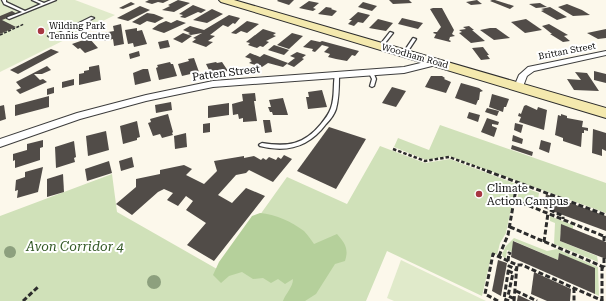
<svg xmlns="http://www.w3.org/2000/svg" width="606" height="301" viewBox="0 0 606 301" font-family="'Roboto Serif',serif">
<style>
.green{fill:#d0e1b9}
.forest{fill:#b5d09b}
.pitch{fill:#e0eaca}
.building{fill:#514c48}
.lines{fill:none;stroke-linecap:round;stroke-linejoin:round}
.lane-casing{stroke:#3d3d3d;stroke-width:2.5}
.street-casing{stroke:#3d3d3d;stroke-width:2}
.secondary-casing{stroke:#2c2c2c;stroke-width:2}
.path-far2{stroke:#2c2c2c;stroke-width:1.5;stroke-dasharray:3 1.5;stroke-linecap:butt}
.path-far1{stroke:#2c2c2c;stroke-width:2.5;stroke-dasharray:3.5 2;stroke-linecap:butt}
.path{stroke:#2c2c2c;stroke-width:3;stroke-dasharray:5 2.5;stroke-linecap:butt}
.lane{fill:#fff;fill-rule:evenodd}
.street{fill:#fff;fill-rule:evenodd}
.secondary{fill:#f4e9ae;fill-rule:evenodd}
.tree{fill:#8da07e}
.poi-dot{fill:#a73641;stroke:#fff;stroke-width:1.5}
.labels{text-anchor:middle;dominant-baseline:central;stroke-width:4;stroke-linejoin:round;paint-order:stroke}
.far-poi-label{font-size:9px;fill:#0a0a0a;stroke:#fff;text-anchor:start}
.far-street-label{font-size:9px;fill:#0a0a0a;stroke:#fff}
.street-label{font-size:11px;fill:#0a0a0a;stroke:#fff}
.poi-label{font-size:11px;fill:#0a0a0a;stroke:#fff;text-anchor:start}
.near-park-label{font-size:13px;font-style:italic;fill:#325825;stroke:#fff}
</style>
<rect width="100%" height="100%" fill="#fcf8eb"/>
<g class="green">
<polygon points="440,125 606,183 606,213 449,156 426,160 394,147 398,138 429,150"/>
<polygon points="380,146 425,163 450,159 516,184 506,233 500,243 497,255 492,253 482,296 387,251 366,301 0,301 0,216 112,174 117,212 217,269 247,233 287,177 347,204"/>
<polygon points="520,186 539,193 537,207 517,200"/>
<polygon points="550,216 573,225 573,229 561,225 560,241 597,256 598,262 554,244 555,223 550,221"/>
<polygon points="514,238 547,251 557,249 598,267 599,296 595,294 559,254 558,260 514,241 512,252 507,250 506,258 503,257 502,254 506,246"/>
</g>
<path class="forest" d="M260,213C275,214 292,222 304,231C308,235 311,240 314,244L337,234C345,243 349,249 345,261L335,264L316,294L305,301H283C286,293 293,287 293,279L285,284L278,279L271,283L263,278L253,279L242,272L229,276L221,283L213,275L219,262L252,216Z"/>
<g class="pitch">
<polygon points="0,0 75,0 115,15 0,72"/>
<polygon points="401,260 486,301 394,301 387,298"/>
</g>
<g class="building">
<polygon points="149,0 169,0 163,3 158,2 152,4 145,2"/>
<polygon points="178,0 190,3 174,12 162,10 170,6 168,5"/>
<polygon points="278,0 294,0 289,5 277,1"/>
<polygon points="389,0 409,0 412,3 393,4"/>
<polygon points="477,0 482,4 471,5 466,2"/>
<polygon points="492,0 495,0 514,6 510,9 490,1"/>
<polygon points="309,1 319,3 313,8 316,9 313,11 299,8"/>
<polygon points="131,2 135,4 123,9 119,8"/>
<polygon points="363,2 377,6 372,11 358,7"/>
<polygon points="540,3 547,7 536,8 529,4"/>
<polygon points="567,4 582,10 590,15 573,16 558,7"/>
<polygon points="193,5 206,10 201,13 198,12 185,18 180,17 183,15 179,14"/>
<polygon points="140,6 150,10 128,21 117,18"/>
<polygon points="326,7 332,8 331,9 337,11 332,16 318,14"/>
<polygon points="550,7 567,17 557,20 541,11 544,10 541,9"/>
<polygon points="433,8 442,8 454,30 452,34 455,36 450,37 449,40 451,41 450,42 434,38 436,34 433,33 434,32 437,32 441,27 430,9"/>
<polygon points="212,9 223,14 207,23 193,20"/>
<polygon points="12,11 17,14 2,20 16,27 0,34 0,16"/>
<polygon points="358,12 370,15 363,23 358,22 354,26 348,24 352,20 349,20"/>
<polygon points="147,13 154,14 164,18 155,23 147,21 140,25 132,22"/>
<polygon points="229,15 240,18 235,24 233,23 228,27 223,25 210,35 215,36 208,41 213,42 206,47 192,42 196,39 193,38 202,33 191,35 188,34 190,33 183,30 190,26 204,30"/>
<polygon points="402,18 423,23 418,29 398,24"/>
<polygon points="378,19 393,23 386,31 369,28"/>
<polygon points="526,19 542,30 525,33 511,22"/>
<polygon points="177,20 186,23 164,33 152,29 159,24 166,21 171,23"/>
<polygon points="247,21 259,24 247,33 241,31 236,34 231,33"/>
<polygon points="121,24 124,44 114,46 113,39 104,41 103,33 114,31 113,26"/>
<polygon points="549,24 568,35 564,36 570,41 563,42 550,34 552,34 542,26"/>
<polygon points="469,26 474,30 472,30 485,41 471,43 459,33 462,32 459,30 466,29 463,27"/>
<polygon points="137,28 137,31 142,30 147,44 134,47 133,43 128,44 125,30"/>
<polygon points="490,28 496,28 510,38 494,40 480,30"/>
<polygon points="263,29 276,33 273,35 276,36 266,41 269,42 263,47 260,46 257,48 248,45 250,43 246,42"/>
<polygon points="606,29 606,38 598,39 587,33"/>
<polygon points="183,33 192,36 182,43 173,39"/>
<polygon points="292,33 303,36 289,49 277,45"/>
<polygon points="89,38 98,48 85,53 80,48 78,49 72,44"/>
<polygon points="168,40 170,47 160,49 158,42"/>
<polygon points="311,40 320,42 322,41 359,51 355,56 352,55 347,61 336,59 328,57 330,54 324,52 329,47 322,45 315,52 312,51 313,49 303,47"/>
<polygon points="274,45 289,50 284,55 268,50"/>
<polygon points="483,47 489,55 487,55 490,59 481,60 472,48"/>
<polygon points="51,49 59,52 18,74 10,70"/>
<polygon points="139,51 140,56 130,59 129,54"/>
<polygon points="297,52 306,55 302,58 304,59 294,67 287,64 295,58 290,56"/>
<polygon points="250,53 260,57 264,54 288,63 283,67 268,63 262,67 249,63 252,61 250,60 251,59 245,57"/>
<polygon points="194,58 199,72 182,76 178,64 189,61 188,59"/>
<polygon points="170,62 171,64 173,64 177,76 159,80 156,68 158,67 157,65"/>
<polygon points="216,62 217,63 222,62 228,71 211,74 206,64"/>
<polygon points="99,65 101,80 79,85 79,74 84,73 84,71 89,70 89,67"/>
<polygon points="47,66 51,70 42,74 34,74 40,80 43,79 47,82 20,94 16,90 21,88 16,82"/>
<polygon points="143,69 148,69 151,81 135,85 133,73"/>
<polygon points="594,71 606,74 606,83 594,80"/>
<polygon points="575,72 587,73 599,91 574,90 567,79 581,80"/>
<polygon points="431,76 442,76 445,78 444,79 451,82 446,93 425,87"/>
<polygon points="74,79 74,85 62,88 62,82"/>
<polygon points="461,83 479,88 483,91 480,92 479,100 478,100 476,105 455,98"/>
<polygon points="54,87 54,93 47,95 47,89"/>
<polygon points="392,87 406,91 396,107 382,103"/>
<polygon points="322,90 327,107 308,109 306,97 309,97 308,92"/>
<polygon points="255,93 256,101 254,101 257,121 243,122 243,118 239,119 238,114 233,115 232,104 243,101 242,94"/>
<polygon points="492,94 509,99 506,107 504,107 503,112 489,107"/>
<polygon points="49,96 49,107 15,116 15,105"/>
<polygon points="283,98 288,115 273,115 272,112 270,112 268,107 271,107 269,100"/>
<polygon points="171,102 172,110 156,113 155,105"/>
<polygon points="229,103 229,115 208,118 208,106"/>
<polygon points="4,105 6,119 0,121 0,106"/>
<polygon points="526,105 537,110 538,107 547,110 544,130 519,122 521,117 518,116 519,113 521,114 524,106"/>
<polygon points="487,108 499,111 497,116 485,112"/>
<polygon points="469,112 480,115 478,122 467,118"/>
<polygon points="168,114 173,132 172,133 173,135 162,138 160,134 153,136 148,123 151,122 150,119"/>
<polygon points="561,114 567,116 567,118 583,121 582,127 588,128 588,131 584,130 584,133 582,133 581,147 563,141 563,138 555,135 558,115 561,116"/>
<polygon points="487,118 499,122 498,125 492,124 492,126 497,128 494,137 481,132"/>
<polygon points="263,120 270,120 272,132 265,133"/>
<polygon points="137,121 140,137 137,138 137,140 123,144 120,126"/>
<polygon points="210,123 210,132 203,133 203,124"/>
<polygon points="515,123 523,125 521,133 514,130"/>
<polygon points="329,127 366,139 336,189 297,171"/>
<polygon points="593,129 606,133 606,151 602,149 602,156 592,153"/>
<polygon points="106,131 109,150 88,156 86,136"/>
<polygon points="186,133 187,147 175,149 174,136"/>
<polygon points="513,135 523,139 522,144 512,141"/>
<polygon points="43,140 43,147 40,148 40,160 15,168 15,160 13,161 13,154 27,150 27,144"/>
<polygon points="541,140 551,143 549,153 539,149"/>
<polygon points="74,141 76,157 74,158 75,162 56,168 55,147"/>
<polygon points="512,145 533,152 532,156 511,149"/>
<polygon points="284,155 292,159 273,182 249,170 246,173 236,175 218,195 232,203 246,188 265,196 214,261 187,245 206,223 186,210 193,201 186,196 178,206 167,200 173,193 164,189 158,192 132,215 116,204 136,187 136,179 160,174 160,170 184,165 192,169 186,175 204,184 217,171 214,161 244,156 244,158 254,156 261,160 263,158 266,160 269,157 276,160 278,157 281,159"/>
<polygon points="132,157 134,167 121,171 119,161"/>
<polygon points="109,161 112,173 87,181 85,169"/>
<polygon points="43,167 38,192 17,198 18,190 15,191 16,180 25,177 25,172"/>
<polygon points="63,174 64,192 47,197 47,179"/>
<polygon points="546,194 606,216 606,231 544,208"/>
<polygon points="561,224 606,242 606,259 560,241"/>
<polygon points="513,241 558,260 559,253 595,268 595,294 511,257"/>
<polygon points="498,260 507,263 501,296 492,291"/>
<polygon points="534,272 571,289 570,301 547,301 531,294"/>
<polygon points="518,295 531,301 517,301"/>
</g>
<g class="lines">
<g class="lane-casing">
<g id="lane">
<polygon points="2,0 6,0 6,2 25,11 41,4 32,0 37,0 44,3 51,0 56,0 9,19 7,18 8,17 22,12 4,4"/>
<polygon points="91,17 94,18 57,37 50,37 48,36 50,35 55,35"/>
<polygon points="390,32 393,33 382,47 380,47 379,46"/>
<polygon points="413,38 416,39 406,54 404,54 403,53"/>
<polygon points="369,72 373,72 376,79 374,86 372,87 370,86 372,79 369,73"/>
<path d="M335,74H337L339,75C339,86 339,98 336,109C334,115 330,120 326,124C309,147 287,153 260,146L259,145L260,144L262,143C287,147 304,145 321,124C325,119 329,114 331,108C335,97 333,85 335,74Z"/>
</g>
</g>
<g class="street-casing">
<g id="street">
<polygon points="606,51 606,55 534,71 527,76 522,89 519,90 514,87 519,75 528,67"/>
<polygon points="437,59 441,62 440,64 404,73 213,87 146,101 80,119 0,147 0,139 77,113 146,95 213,81 404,67"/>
</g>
</g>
<g class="secondary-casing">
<polygon id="secondary" points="219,0 234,0 606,108 606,118 221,2"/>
</g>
<polyline class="path-far2" points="0,35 24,24"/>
<polyline class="path-far1" points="393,149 425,161 449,157 490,172"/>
<g class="path">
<polyline points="487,171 606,215"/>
<polyline points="515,200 606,237"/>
<polyline points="550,210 563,216 563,219"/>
<polyline points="510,227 606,268"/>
<polyline points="604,236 604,241"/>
<polyline points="544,242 548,213"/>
<polyline points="499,256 508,235 517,183"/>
<polyline points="604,258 604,267"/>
<polyline points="508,261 509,253 511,254"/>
<polyline points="602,266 602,301"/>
<polyline points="508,271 513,273 508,296 515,299"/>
<polyline points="574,288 574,301"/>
<polyline points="516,291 537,301"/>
<polyline points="23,301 38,287"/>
<polyline points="498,301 485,294 493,254 517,265 522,265 603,301"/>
<polyline points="509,301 504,299 509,266 517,270"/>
<polyline points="514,301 517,265"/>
</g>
<use href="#lane" class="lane"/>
<use href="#street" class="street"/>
<use href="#secondary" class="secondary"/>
</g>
<g class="tree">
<circle cx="10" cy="252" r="6"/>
<circle cx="154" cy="282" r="7"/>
</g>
<g class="poi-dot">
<circle cx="41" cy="31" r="4"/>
<circle cx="479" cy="194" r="4"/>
</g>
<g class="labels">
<g class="far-poi-label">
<text x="49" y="26">Wilding Park<tspan x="49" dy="10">Tennis Centre</tspan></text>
</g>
<g class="far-street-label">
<text transform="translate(567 51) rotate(-11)">Brittan Street</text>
<text transform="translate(415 56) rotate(16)">Woodham Road</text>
</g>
<g class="street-label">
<text transform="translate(226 73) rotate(-7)">Patten Street</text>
</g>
<g class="poi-label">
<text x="487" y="188">Climate<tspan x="487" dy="13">Action Campus</tspan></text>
</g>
<g class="near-park-label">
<text x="75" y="246">Avon Corridor 4</text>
</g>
</g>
</svg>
